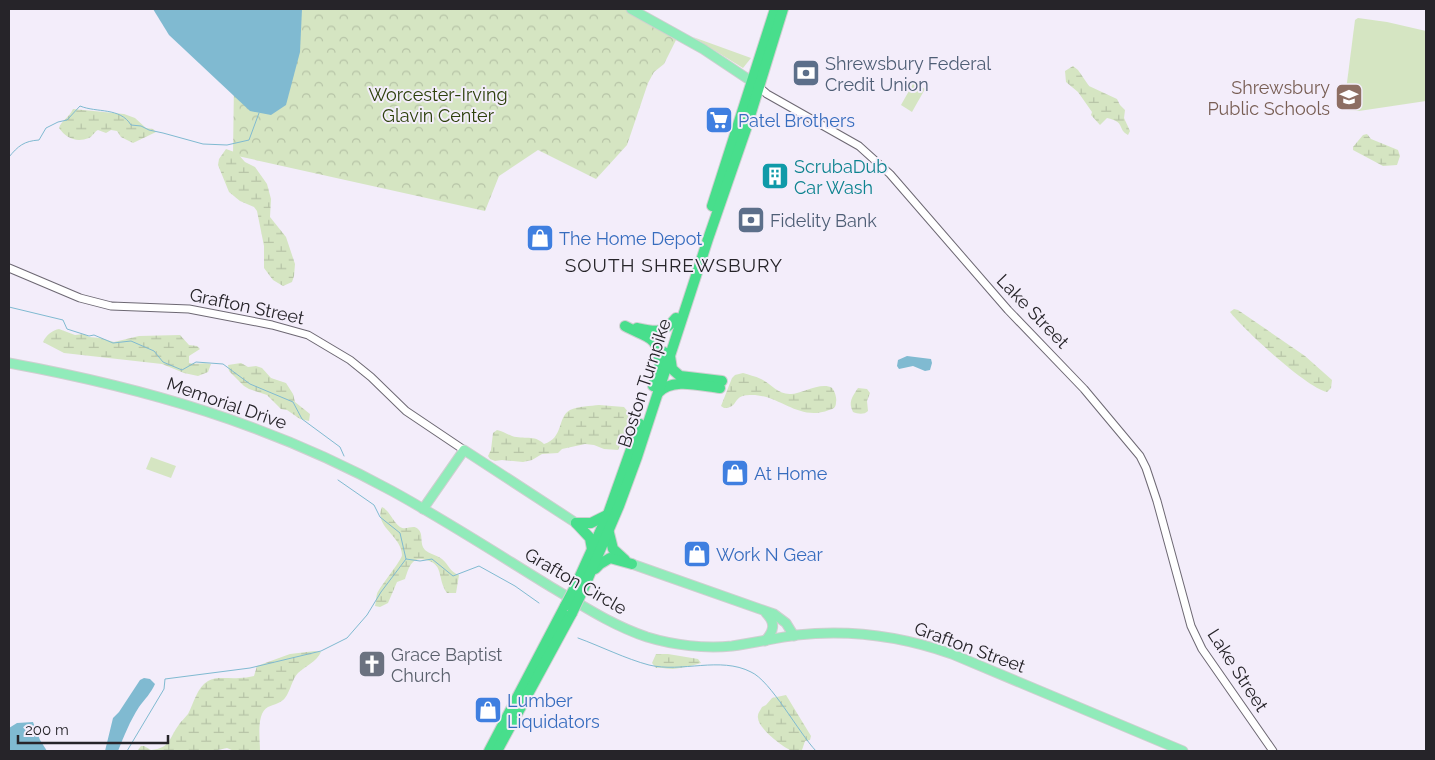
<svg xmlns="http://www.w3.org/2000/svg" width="1435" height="760" viewBox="0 0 1435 760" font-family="Raleway,sans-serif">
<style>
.grass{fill:#d5e5c2}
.wetland{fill:url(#wetland-marsh)}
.park{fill:url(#park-crowns)}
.water{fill:#80bad1}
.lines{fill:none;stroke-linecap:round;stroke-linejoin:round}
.stream{stroke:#80bad1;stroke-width:1}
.minor-casing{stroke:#6d6873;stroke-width:9}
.major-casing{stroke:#cfcfd0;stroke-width:11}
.highway-casing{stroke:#cfcfd0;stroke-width:12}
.minor{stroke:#fff;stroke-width:7}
.major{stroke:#91ebba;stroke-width:9}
.highway{stroke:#48de8c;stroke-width:10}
.highway-bridge-casing{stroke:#cfcfd0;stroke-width:12;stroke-linecap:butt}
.highway-bridge{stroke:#48de8c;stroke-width:10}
.labels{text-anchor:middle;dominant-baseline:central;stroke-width:4;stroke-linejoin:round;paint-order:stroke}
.service-label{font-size:18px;fill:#4e5e75;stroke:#f3edfa;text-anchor:start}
.education-label{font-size:18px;fill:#785e54;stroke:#f3edfa;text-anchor:end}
.park-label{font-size:18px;fill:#2d400b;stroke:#f3edfa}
.shop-label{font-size:18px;fill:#366cbe;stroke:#f3edfa;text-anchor:start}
.culture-label{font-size:18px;fill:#0d838f;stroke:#f3edfa;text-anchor:start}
.street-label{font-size:18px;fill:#262429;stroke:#f3edfa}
.worship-label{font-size:18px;fill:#5b616d;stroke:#f3edfa;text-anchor:start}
.neighbourhood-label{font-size:19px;letter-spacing:1px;fill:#262429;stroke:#f3edfa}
</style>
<defs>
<pattern id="wetland-marsh" width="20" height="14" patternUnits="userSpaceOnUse" patternTransform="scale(1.25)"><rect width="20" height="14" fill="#d5e5c2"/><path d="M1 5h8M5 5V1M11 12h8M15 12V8" fill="none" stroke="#b7c4a7"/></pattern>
<pattern id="park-crowns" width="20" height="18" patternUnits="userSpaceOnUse" patternTransform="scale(1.25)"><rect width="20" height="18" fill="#d5e5c2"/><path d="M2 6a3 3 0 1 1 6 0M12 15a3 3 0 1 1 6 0" fill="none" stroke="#b7c4a7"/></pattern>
</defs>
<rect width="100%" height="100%" fill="#f3edfa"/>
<g class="grass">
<polygon points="1358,18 1387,22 1426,31 1426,101 1359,111 1346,110 1344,106 1355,20"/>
<polygon points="693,37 751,58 743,68"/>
<polygon points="914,82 925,89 912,112 901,105"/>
<polygon points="151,457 176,466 171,478 146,469"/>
</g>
<g class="wetland">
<path d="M1073,66L1078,70L1089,86L1117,99L1120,105L1125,110L1124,118L1130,131L1128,135C1117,129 1126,122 1107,118L1100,125L1091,115L1092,112L1078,92L1066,82L1065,71Z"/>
<path d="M73,109L124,114L135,118L146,128L153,129L156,132L133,143L121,137L117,131L111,130L106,133L98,130C94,132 93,136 89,138C76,143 66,138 59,128C61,121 69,118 73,109Z"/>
<polygon points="1367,134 1371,139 1398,150 1400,156 1397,165 1383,166 1353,150 1353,147 1363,135"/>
<polygon points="226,149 237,153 245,162 255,167 267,184 271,199 270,217 286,237 295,264 294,276 292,282 283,286 273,280 264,268 264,246 257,211 254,207 240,201 229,192 218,165 219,159"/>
<path d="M1234,309L1238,310L1305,356L1332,380L1331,388L1327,392C1308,389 1243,329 1230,312Z"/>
<path d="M59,329L75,335L84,334L89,337L100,338L114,342L139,336L180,335L189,345L197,346L200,349L189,356V363C196,365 204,362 211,364L208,372L198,376L184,373L162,364L64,353L43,342C46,335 53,330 59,329Z"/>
<polygon points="241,363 248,367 256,366 262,368 271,378 286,383 293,394 295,402 310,414 309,421 300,419 287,410 281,409 267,395 249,389 244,386 229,371 228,365"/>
<path d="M743,373C749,375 755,376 761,379C771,384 779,395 791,394C801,394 822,381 832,388C835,391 837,399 836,402C836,407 834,409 829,410C799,422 780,395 752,395C731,394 740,408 724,408L721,406L732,378L735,375Z"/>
<path d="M858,388L867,389L870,393L867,401L868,411C864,415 858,414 853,412C848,402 852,397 858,388Z"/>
<path d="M599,405L624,407L629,413L625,434L618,450L604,449L594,445L585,444L562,449L558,453L542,454L532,460L523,462L502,460L495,461L490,459L488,456L491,450L493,433L497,430C503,431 506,434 512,436C524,440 534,434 544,444C564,438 557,417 570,410C578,406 591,406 599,405Z"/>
<path d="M382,507C390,511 392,521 400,527C406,531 413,524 418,529C424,534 419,544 425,550C429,554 437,555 442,559C449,565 450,572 459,575L456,593H447C436,578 446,562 421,559C410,559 408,571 405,579L397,582L388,603L380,607L375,606C376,602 376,597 377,594C380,586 402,560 402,555C402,536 373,526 382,507Z"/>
<path d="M315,651L321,652C316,662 307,665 298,673C292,679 291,690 285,698C281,703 275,704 268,707C256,713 260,739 260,751H234L227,748L213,751H137L141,746H144L151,750C171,748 169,738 178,726C181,721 185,718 188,714C194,703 197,687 208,681C216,676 229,679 239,678C244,678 249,677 254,676L257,666L290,654Z"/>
<path d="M656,654H668L698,659L701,663C692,666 682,668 673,669C667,669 662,667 656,668L652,663Z"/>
<path d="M786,695L811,736L810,740L805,741L802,750C799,751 796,752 793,751C784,749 758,728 758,718C757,714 760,711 762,707L766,705L772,698Z"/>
</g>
<polygon class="park" points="235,9 627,9 676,40 664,64 654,72 648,83 627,145 596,179 538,150 499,176 485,211 233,155"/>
<g class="water">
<polygon points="153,9 302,9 300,52 286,105 271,115 250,111 169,35"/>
<polygon points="907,356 931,359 932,363 930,370 925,371 913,366 899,369 897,366 898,360"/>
<path d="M144,678L150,679L155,684C151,693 145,699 139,707C130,721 124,736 118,751H105L113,718L119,712L140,680Z"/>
<polygon points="33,722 40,740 47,751 9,751 9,728 17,723"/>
</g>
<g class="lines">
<g class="stream">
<path d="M9,157C18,146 24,141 39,140L46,128L58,122L67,120L80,106C97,113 120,107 131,125L141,126L149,130L163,133L203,144L227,145L249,140L259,113"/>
<polyline points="9,307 63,320 67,329 89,336 94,335 113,343 131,341 154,351 163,362 182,370 196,362 223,364 250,384 293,402 302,419 340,447 344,456"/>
<polyline points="338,480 374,505 380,517 400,533 406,559 420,561 432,559 453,576 479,566 515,586 539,603"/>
<path d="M578,638C600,646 626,659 649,665C682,673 720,656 751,672C771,681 798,732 816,751"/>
<polyline points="127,751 164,689 165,679 250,668 321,651 347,638 367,615 381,592 406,559"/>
</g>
<g class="minor-casing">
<g id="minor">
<polyline points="759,87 767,94 859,146 890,174 1008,310 1084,389 1140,456 1146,468 1157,501 1191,626 1202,649 1273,751"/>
<polyline points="9,268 80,298 111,306 189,309 272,325 308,335 350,360 371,377 406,411 464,450"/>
</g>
</g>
<g class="major-casing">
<g id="major">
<polyline points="631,9 703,49 757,85"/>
<path d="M9,363C145,388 270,424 392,491C445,520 496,553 548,585C580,604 611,625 647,637C673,645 705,649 732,646C754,643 775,638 797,635C851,629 901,636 952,654L1183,751"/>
<polyline points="423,509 464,450 576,523"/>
<polyline points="632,564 774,614 786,623 794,636"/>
<path d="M765,641C774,631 776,623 766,613"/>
</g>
</g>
<g class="highway-casing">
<g id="highway">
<polyline points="712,206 775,9"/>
<path d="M625,326C644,337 659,335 659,361"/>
<path d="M637,328C656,332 663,334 676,318"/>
<polyline points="670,356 672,369 680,376 722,381"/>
<polyline points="653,386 664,352"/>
<path d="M658,393C672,377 701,386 720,388"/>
<polyline points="576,523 590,538 592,549"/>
<polyline points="576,523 591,523 607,515"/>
<polyline points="609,533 613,549 625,560"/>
<polyline points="595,569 600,564 610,558 632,564"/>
<polyline points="575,587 608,514 640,424"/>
<polyline points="583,590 619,506 637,457 708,239 746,129 783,9"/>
<polyline points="489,751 565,606"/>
<polyline points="497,751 572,613"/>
</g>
</g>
<use href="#minor" class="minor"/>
<use href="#major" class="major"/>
<use href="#highway" class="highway"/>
<g class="highway-bridge-casing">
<g id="highway-bridge">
<polyline points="565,606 575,587"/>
<polyline points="572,613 583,590"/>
</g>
</g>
<use href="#highway-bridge" class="highway-bridge"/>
</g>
<defs>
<g id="bank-square" transform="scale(1.4375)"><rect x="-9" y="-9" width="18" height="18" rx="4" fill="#5c6f8a" stroke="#f3edfa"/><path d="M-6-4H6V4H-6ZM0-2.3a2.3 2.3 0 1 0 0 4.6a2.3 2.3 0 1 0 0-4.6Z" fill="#fff"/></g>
<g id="school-square" transform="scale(1.4375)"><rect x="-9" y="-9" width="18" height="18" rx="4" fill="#8d6e63" stroke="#f3edfa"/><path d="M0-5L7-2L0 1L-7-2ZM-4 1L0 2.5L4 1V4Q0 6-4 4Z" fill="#fff"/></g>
<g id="supermarket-square" transform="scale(1.4375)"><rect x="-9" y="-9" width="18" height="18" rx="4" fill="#3f7fe0" stroke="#f3edfa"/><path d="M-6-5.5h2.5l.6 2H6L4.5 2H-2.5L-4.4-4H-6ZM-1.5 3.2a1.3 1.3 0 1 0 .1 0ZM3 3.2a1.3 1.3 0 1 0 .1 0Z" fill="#fff"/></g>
<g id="building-square" transform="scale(1.4375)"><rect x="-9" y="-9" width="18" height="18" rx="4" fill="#0f9aa8" stroke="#f3edfa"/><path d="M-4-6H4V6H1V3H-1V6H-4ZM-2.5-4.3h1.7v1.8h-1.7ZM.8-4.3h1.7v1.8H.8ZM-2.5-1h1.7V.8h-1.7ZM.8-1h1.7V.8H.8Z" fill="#fff"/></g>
<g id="shop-square" transform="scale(1.4375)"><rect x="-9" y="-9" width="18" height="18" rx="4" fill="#3f7fe0" stroke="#f3edfa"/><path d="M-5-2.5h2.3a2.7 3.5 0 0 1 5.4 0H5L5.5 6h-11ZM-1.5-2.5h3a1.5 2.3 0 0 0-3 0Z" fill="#fff"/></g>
<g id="church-square" transform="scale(1.4375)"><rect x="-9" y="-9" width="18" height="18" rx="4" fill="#6b7280" stroke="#f3edfa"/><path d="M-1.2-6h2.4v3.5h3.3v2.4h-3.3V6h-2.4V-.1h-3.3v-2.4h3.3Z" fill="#fff"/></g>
</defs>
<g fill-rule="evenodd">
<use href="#bank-square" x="806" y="73"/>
<use href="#school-square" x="1349" y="97"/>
<use href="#supermarket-square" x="719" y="120"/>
<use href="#building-square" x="775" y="176"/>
<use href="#bank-square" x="751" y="220"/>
<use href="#shop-square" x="540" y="238"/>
<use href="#shop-square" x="735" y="473"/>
<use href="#shop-square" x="697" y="554"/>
<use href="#church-square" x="372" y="664"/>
<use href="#shop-square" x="488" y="710"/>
</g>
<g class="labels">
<g class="service-label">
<text x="825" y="63">Shrewsbury Federal<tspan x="825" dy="21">Credit Union</tspan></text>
<text x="770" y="220">Fidelity Bank</text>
</g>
<g class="education-label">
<text x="1330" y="87">Shrewsbury<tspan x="1330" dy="21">Public Schools</tspan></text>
</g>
<g class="park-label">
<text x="438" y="94">Worcester-Irving<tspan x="438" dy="21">Glavin Center</tspan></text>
</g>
<g class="shop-label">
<text x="738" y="120">Patel Brothers</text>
<text x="559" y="238">The Home Depot</text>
<text x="754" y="473">At Home</text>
<text x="716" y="554">Work N Gear</text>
<text x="507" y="700">Lumber<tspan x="507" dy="21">Liquidators</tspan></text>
</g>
<g class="culture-label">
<text x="794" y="166">ScrubaDub<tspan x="794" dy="21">Car Wash</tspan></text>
</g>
<g class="street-label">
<text transform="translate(247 306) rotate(12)">Grafton Street</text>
<text transform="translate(1033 311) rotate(46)">Lake Street</text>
<text transform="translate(644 383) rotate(-72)">Boston Turnpike</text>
<text transform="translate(227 403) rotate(19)">Memorial Drive</text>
<text transform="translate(576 581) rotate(30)">Grafton Circle</text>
<text transform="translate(970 647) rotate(20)">Grafton Street</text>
<text transform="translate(1238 670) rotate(57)">Lake Street</text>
</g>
<g class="worship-label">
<text x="391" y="654">Grace Baptist<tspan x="391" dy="21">Church</tspan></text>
</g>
<g class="neighbourhood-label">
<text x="674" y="265">SOUTH SHREWSBURY</text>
</g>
</g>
<rect width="1435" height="760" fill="none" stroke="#262429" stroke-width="20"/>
<path d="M18 735v8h150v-8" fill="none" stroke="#262429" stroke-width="2.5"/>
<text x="25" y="735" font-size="15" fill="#262429" stroke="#f3edfa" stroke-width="4" paint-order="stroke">200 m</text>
</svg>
